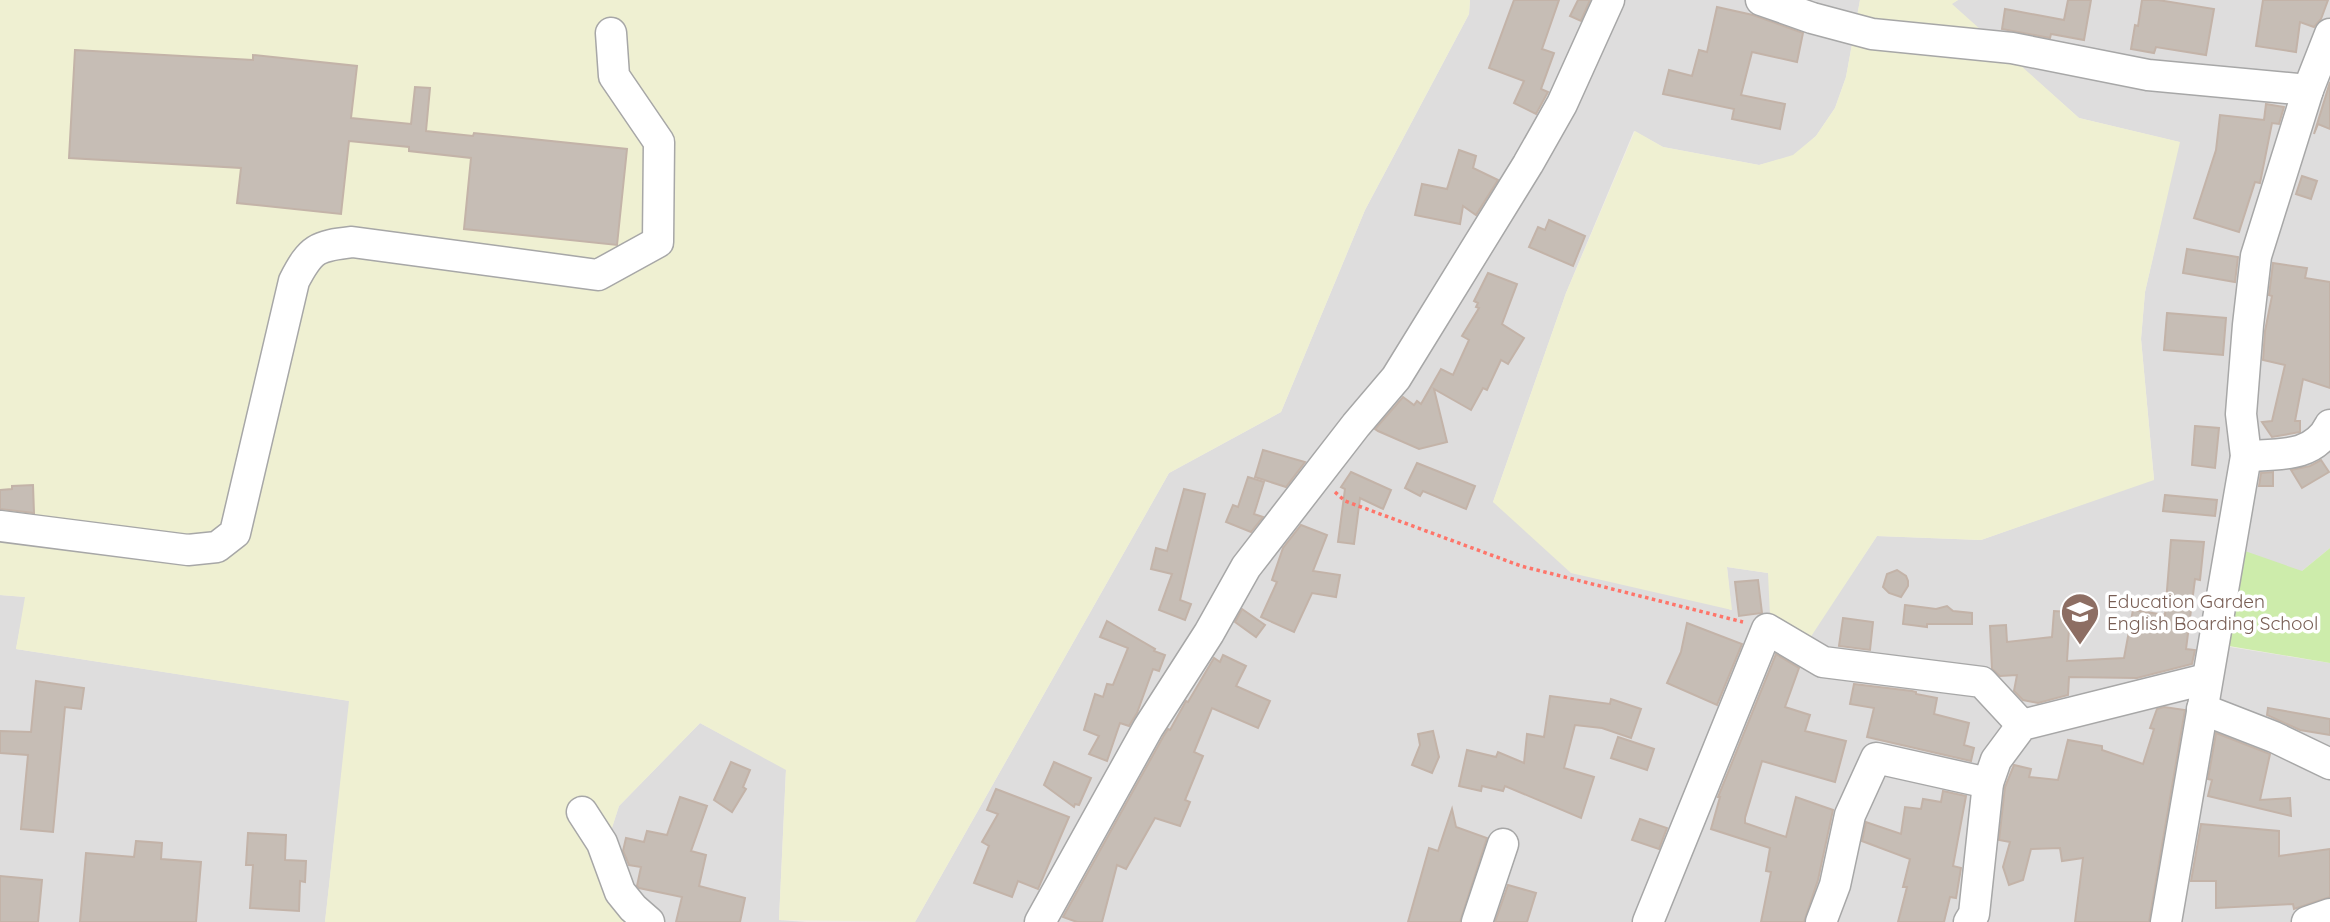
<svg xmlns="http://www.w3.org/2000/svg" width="2330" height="922" viewBox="0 0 2330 922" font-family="Quicksand,sans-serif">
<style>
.residential{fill:#dedddd}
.farmland{fill:#eff0d2}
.grass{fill:#cdecab}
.building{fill:#c6bdb5;stroke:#c3b3a8;stroke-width:2}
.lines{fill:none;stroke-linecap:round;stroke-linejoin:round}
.minor-casing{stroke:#a7a7a7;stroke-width:33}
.path{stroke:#fe756a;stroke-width:3.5;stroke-dasharray:3.5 3.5;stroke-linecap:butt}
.minor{stroke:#fff;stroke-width:30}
.labels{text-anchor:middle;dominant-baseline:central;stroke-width:7;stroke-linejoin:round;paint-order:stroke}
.education-label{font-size:19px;fill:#785e54;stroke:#fff;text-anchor:start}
</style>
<rect width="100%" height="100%" fill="#f1ede6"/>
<g class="residential">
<polygon points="1470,0 1860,0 1846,77 1835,108 1816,136 1793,156 1759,165 1663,147 1634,131 1566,293 1493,502 1731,610 1727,567 1768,573 1809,638 1877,536 1981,540 2154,479 2141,339 2145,292 2179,142 2079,118 1951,4 1958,0 2330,0 2330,548 2302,571 2224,646 2330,663 2330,922 915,922 1169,473 1281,412 1365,210 1469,14"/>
<polygon points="0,595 26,597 16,649 350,701 325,922 0,922"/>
<polygon points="700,723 786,769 779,920 806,922 643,922 596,876 619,806"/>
</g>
<g class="farmland">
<polygon points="0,0 1470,0 1469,14 1365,210 1281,412 1169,473 915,922 779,920 786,770 700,723 619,806 597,875 648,912 643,922 325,922 349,701 16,649 25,597 0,595"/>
<polygon points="1860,0 1958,0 1952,4 2079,118 2180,142 2145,292 2141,339 2154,480 1981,540 1877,536 1810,638 1770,616 1768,573 1727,567 1732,610 1571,573 1493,502 1566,293 1635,131 1663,147 1759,165 1793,155 1816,136 1835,108 1846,77"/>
</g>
<polygon class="grass" points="2330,548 2330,663 2223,645 2245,551 2302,571"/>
<g class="building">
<polygon points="1514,0 1559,0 1542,49 1554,53 1541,89 1548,92 1536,114 1514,103 1524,81 1489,68"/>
<polygon points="1578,0 1590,0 1581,21 1570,16"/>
<polygon points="2068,0 2091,0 2084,40 2051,34 2050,38 2002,29 2005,9 2064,20"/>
<polygon points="2142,0 2158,0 2214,9 2206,55 2156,47 2154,53 2131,49 2135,25 2138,26"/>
<polygon points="2263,0 2328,0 2321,19 2314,27 2300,22 2296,52 2256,46"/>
<polygon points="1717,7 1753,15 1803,33 1797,62 1752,52 1741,95 1785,104 1780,129 1732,119 1734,109 1663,94 1669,70 1692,76 1699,50 1707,52"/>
<polygon points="75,50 253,60 253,55 357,66 351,118 411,124 415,87 430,88 426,131 473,136 474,133 627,149 617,245 464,229 471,158 409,151 409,147 349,141 341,214 237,203 241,168 69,158"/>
<polygon points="2330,82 2330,129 2318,124 2314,134"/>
<polygon points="2266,104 2284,107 2279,124 2272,123 2260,183 2255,182 2239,232 2194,218 2216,150 2220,115 2264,120"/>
<polygon points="1459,150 1476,156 1473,168 1498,180 1476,215 1463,206 1460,224 1415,215 1422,184 1447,189"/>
<polygon points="2302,176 2317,181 2311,199 2296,194"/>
<polygon points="1549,220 1585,236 1573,266 1529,247 1538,227 1545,230"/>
<polygon points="2187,249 2238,257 2235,282 2183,273"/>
<polygon points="2273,263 2307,268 2305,278 2330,282 2330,388 2303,379 2295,421 2300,421 2300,432 2272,437 2262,422 2272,421 2285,365 2263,360 2265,331 2272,296 2269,295"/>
<polygon points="1488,273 1517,284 1502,324 1524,338 1508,364 1501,360 1487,390 1483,388 1471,410 1434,389 1447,442 1419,449 1378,431 1375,429 1403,397 1414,405 1417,401 1421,404 1441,369 1453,375 1469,340 1462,336 1479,308 1476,307 1478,303 1474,301"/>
<polygon points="2167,313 2226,318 2223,355 2164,350"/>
<polygon points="2195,426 2219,428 2215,468 2192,465"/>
<polygon points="1263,450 1305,462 1286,487 1255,477"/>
<polygon points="2321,460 2329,472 2302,488 2291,470 2310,466"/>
<polygon points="1417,463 1475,486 1466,509 1423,491 1420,496 1405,488"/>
<polygon points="1351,472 1391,490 1383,509 1360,498 1354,544 1338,542 1345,489 1341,487"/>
<polygon points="2273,472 2273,486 2259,486 2261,473"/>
<polygon points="1248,477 1264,482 1254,514 1263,517 1251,532 1226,522 1233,505 1238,507"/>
<polygon points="33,485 34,513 0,509 0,490 12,489 12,486"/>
<polygon points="1184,489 1205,494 1180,600 1191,604 1185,620 1159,610 1172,574 1151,569 1156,548 1167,551"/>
<polygon points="2165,495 2217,500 2215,516 2163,511"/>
<polygon points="1301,525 1327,535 1313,571 1340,575 1336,597 1312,593 1294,632 1261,617 1277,582 1272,580 1283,548"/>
<polygon points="2171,540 2204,542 2200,580 2195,579 2186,649 2195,650 2192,664 2137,678 2069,677 2068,695 2038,703 2023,700 2014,691 2017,675 2000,676 1992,669 1990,626 2006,625 2007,642 2052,637 2054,611 2070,612 2067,661 2124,658 2133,610 2165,615"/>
<polygon points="1897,570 1906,576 1908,581 1908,586 1901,597 1889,593 1883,587 1887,574"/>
<polygon points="1758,580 1762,613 1739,616 1735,582"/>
<polygon points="1905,605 1936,609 1947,606 1953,611 1972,613 1972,624 1927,624 1927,627 1903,624"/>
<polygon points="1242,609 1265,625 1256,637 1235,622"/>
<polygon points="1843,618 1873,622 1870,650 1839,646"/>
<polygon points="1107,621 1155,649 1154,651 1165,655 1159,671 1153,669 1137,713 1129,726 1120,723 1107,761 1089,754 1099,736 1084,730 1095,694 1103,697 1107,684 1113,685 1128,648 1100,637"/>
<polygon points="1687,623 1742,644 1717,705 1667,683 1681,652"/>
<polygon points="1776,654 1799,668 1785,707 1810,715 1805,731 1846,741 1835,782 1762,761 1745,818 1745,823 1786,837 1796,797 1833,810 1818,880 1804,922 1761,922 1771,872 1766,871 1770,848 1711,829 1720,797 1718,797"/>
<polygon points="1223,655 1246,666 1236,686 1270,701 1258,728 1212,708 1194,752 1203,756 1185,800 1190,802 1180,826 1155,818 1126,869 1117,865 1102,922 1077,922 1063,917 1163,737 1168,729 1170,730 1186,701 1188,702 1214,658 1220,662"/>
<polygon points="36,681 84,688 81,709 65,707 53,832 21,829 28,755 0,753 0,731 31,732"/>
<polygon points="1854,684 1912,691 1916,692 1916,694 1937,698 1934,714 1969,723 1964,745 1974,748 1971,761 1867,737 1874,708 1850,704"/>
<polygon points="1550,696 1610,704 1611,699 1641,709 1631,738 1602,728 1575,725 1564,768 1594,777 1581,818 1505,786 1503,791 1482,786 1481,791 1459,786 1467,750 1496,757 1498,752 1524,763 1527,734 1544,737"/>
<polygon points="2164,707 2185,710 2149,922 2075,922 2083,858 2062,861 2060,848 2031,849 2023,880 2009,885 2003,867 2010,842 1999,840 2005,787 2014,765 2031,769 2029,777 2058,780 2068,740 2102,746 2102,750 2143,764 2154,729 2150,728 2157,709"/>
<polygon points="2268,708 2330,719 2330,735 2300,730 2267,715"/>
<polygon points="1433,731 1439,757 1432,773 1412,765 1420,745 1418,734"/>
<polygon points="2216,733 2270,754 2260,800 2290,798 2291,816 2208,796 2212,780 2208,779"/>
<polygon points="1618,737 1654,749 1647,770 1611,758"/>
<polygon points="731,762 750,770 743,787 746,789 732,812 714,800"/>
<polygon points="1054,762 1091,778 1079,805 1075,804 1074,807 1044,785"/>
<polygon points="996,789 1069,817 1038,889 1018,881 1012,897 974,883 989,846 982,842 998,814 987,810"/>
<polygon points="1943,791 1966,796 1953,866 1961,868 1956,898 1950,897 1944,922 1898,922 1907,887 1903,887 1910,859 1862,841 1866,822 1901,834 1905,807 1921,809 1923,799 1941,802"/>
<polygon points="680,797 707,806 691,851 706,855 699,886 745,898 740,922 676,922 682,897 639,888 637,886 641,867 629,865 623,851 626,838 644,842 647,831 667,835"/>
<polygon points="1452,809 1456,827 1487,838 1460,922 1408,922 1429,848 1438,851"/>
<polygon points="1640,819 1667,828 1659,849 1632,840"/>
<polygon points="2201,824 2279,831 2279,856 2330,849 2330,897 2294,909 2293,904 2216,908 2216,881 2191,881"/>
<polygon points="248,833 286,835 285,860 306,861 305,882 300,881 299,911 250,908 253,865 246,865"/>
<polygon points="136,841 162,843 161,859 201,862 196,922 80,922 86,853 134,857"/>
<polygon points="0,876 42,880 38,922 0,922"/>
<polygon points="1508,885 1536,893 1527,922 1495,922"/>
</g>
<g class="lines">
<g class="minor-casing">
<g id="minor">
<polyline points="1761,0 1812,18 1872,34 2012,48 2148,75 2308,90"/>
<path d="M2246,456C2278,454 2314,458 2330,425"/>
<path d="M0,526L188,550L217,547L235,533L294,281C311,248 317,246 352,242L598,275L658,242L659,142L614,76L611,33"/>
<polyline points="2202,709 2274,737 2330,764"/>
<polyline points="582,812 602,843 620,892 633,908 649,922"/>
<polyline points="1040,922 1148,728 1209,633 1246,567 1356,425 1396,378 1528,164 1562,104 1609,0"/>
<polyline points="1477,922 1503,844"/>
<polyline points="1648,922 1767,629 1823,662 1982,682 2022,725"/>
<polyline points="1821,922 1835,885 1850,815 1876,758 1988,783"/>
<polyline points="1969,922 1974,914 1988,783 1996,760 2022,725 2206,679"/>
<polyline points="2166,922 2246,456 2241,414 2248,325 2256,256 2308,90 2330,34"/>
<polyline points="2307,922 2330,914"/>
</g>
</g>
<polyline class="path" points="1335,492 1345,501 1521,566 1743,622"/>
<use href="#minor" class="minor"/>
</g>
<defs>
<g id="school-pin" transform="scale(2.0125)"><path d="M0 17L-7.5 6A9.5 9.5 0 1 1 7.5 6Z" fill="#8d6e63" stroke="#fff"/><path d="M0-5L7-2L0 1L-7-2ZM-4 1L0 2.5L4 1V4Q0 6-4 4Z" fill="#fff"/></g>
</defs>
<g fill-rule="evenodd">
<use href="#school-pin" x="2080" y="612"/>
</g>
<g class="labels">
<g class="education-label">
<text x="2107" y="601">Education Garden<tspan x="2107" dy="22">English Boarding School</tspan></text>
</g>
</g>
</svg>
